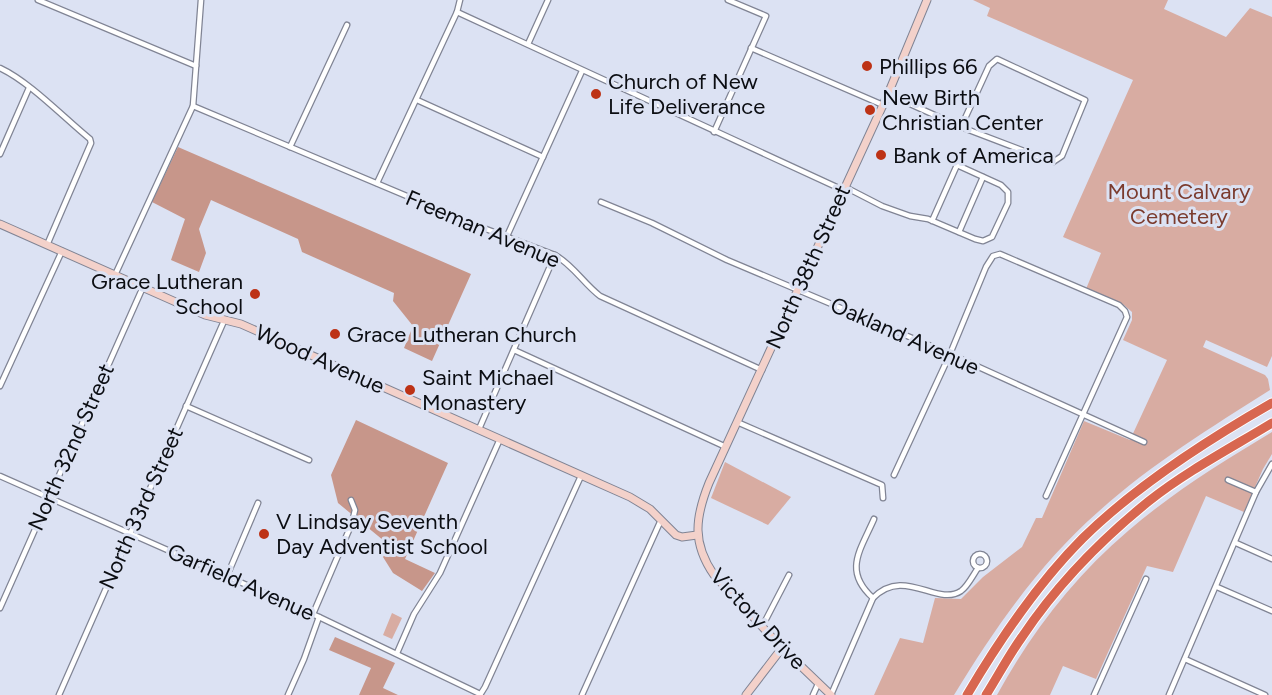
<svg xmlns="http://www.w3.org/2000/svg" width="1272" height="695" viewBox="0 0 1272 695" font-family="Figtree,sans-serif">
<style>
.green{fill:#d8aca2}
.forest{fill:#c7968a}
.lines{fill:none;stroke-linecap:round;stroke-linejoin:round}
.street-casing{stroke:#808494;stroke-width:7}
.secondary-casing{stroke:#808494;stroke-width:9}
.highway-casing{stroke:#fff;stroke-width:11}
.street{stroke:#fff;stroke-width:4.5}
.secondary{stroke:#f3d1ca;stroke-width:7}
.highway{stroke:#d86750;stroke-width:9}
.poi-dot{fill:#bd3215;stroke:#dce2f3;stroke-width:2}
.labels{text-anchor:middle;dominant-baseline:central;stroke-width:6;stroke-linejoin:round;paint-order:stroke}
.poi-label{font-size:22px;fill:#0b0d12;stroke:#dce2f3;text-anchor:start}
.park-label{font-size:22px;fill:#7b3b2e;stroke:#dce2f3}
.street-label{font-size:22px;fill:#0b0d12;stroke:#dce2f3}
</style>
<rect width="100%" height="100%" fill="#dce2f3"/>
<g class="green">
<path d="M973,0H1168L1164,9L1226,37L1250,8L1272,17V356L1267,367L1206,340L1203,347L1265,375L1268,379L1270,390C1210,428 1150,465 1098,512C1039,564 995,628 954,695H874L900,638L923,643L935,598L961,599L983,577L1022,547L1036,518H1042L1084,421L1130,440L1167,360L1123,340L1132,320V312L1124,305L1086,289L1101,253L1063,237L1133,80L987,16L990,8Z"/>
<path d="M1272,432V454L1263,469L1244,512L1206,496L1173,572L1147,566L1096,679L1063,666L1050,695H997C1031,633 1074,577 1128,531C1172,493 1222,462 1272,432Z"/>
<polygon points="725,462 791,497 768,525 711,498"/>
<polygon points="392,613 402,618 392,639 383,635"/>
</g>
<g class="forest">
<polygon points="178,147 471,274 432,361 404,348 413,326 393,301 394,293 302,252 298,239 211,200 199,229 206,253 199,272 171,260 185,219 152,202"/>
<polygon points="356,420 448,463 405,559 435,573 422,591 393,573 383,557 389,545 338,503 331,475"/>
<polygon points="335,637 395,663 383,688 398,695 359,695 371,668 329,650"/>
</g>
<g class="lines">
<g class="street-casing">
<g id="street">
<polyline points="38,0 196,66"/>
<polyline points="457,12 843,190 849,189 882,206 910,216 928,219 975,239 983,241 992,237 1008,203 1008,192 1001,185 957,165 932,221"/>
<polyline points="528,44 548,0"/>
<polyline points="751,48 883,105"/>
<path d="M0,68C30,82 64,118 90,139L91,143L47,245"/>
<polyline points="888,94 961,127 1053,162 1062,156 1085,100 997,59 989,66 961,127"/>
<polyline points="417,100 543,157"/>
<path d="M193,106L478,226L555,255C573,265 584,284 600,296L762,370"/>
<polyline points="714,132 766,16 728,0"/>
<polyline points="290,147 347,25"/>
<polyline points="0,154 29,88"/>
<polyline points="377,183 457,12 460,0"/>
<polyline points="601,202 652,223 727,260 950,354 1144,442"/>
<polyline points="959,232 983,177"/>
<polyline points="507,236 582,71"/>
<polyline points="115,275 193,106 201,0"/>
<polyline points="514,350 726,447"/>
<polyline points="0,386 62,251"/>
<polyline points="186,406 309,460"/>
<polyline points="737,422 882,485 883,498"/>
<polyline points="479,429 555,255"/>
<polyline points="894,475 950,354 986,267 993,256 1000,254 1119,305 1125,311 1127,317 1046,496"/>
<polyline points="0,476 319,617 480,694"/>
<polyline points="1228,480 1256,492"/>
<polyline points="1236,543 1272,559"/>
<circle cx="980" cy="561" r="7"/>
<polyline points="227,576 258,503"/>
<polyline points="1217,587 1272,611"/>
<path d="M873,598C843,571 860,551 874,519"/>
<polyline points="0,608 143,287"/>
<polyline points="313,614 352,523 355,510 351,500"/>
<polyline points="762,627 789,575"/>
<polyline points="397,653 414,614 440,573 500,439"/>
<polyline points="1185,659 1265,695"/>
<polyline points="59,695 224,321"/>
<polyline points="288,695 304,659 319,617"/>
<polyline points="480,695 485,687 581,476"/>
<polyline points="582,695 661,520"/>
<polyline points="813,695 818,684"/>
<path d="M831,695L873,598C904,566 937,607 961,591C968,586 973,575 978,568"/>
<polyline points="1094,695 1146,579"/>
<polyline points="1169,695 1256,492 1272,464"/>
</g>
</g>
<g class="secondary-casing">
<g id="secondary">
<polyline points="0,224 205,315 241,324 630,497 650,509 676,535 682,537 697,535"/>
<polyline points="746,695 782,648"/>
<path d="M831,695L782,648L714,575C692,543 695,518 709,483L888,94L927,0"/>
</g>
</g>
<g class="highway-casing">
<g id="highway">
<path d="M967,695C1000,639 1037,584 1083,538C1135,487 1209,439 1272,403"/>
<path d="M986,695C998,676 1009,655 1022,637C1056,586 1102,539 1149,501C1187,471 1231,448 1272,423"/>
</g>
</g>
<use href="#street" class="street"/>
<use href="#secondary" class="secondary"/>
<use href="#highway" class="highway"/>
</g>
<g class="poi-dot">
<circle cx="867" cy="66" r="6"/>
<circle cx="596" cy="94" r="6"/>
<circle cx="870" cy="110" r="6"/>
<circle cx="881" cy="155" r="6"/>
<circle cx="255" cy="294" r="6"/>
<circle cx="335" cy="334" r="6"/>
<circle cx="410" cy="390" r="6"/>
<circle cx="264" cy="534" r="6"/>
</g>
<g class="labels">
<g class="poi-label">
<text x="879" y="66">Phillips 66</text>
<text x="608" y="81">Church of New<tspan x="608" dy="25">Life Deliverance</tspan></text>
<text x="882" y="97">New Birth<tspan x="882" dy="25">Christian Center</tspan></text>
<text x="893" y="155">Bank of America</text>
<text x="243" y="281" text-anchor="end">Grace Lutheran<tspan x="243" dy="25">School</tspan></text>
<text x="347" y="334">Grace Lutheran Church</text>
<text x="422" y="377">Saint Michael<tspan x="422" dy="25">Monastery</tspan></text>
<text x="276" y="521">V Lindsay Seventh<tspan x="276" dy="25">Day Adventist School</tspan></text>
</g>
<g class="park-label">
<text x="1179" y="191">Mount Calvary<tspan x="1179" dy="25">Cemetery</tspan></text>
</g>
<g class="street-label">
<text transform="translate(483 229) rotate(23)">Freeman Avenue</text>
<text transform="translate(808 267) rotate(-66)">North 38th Street</text>
<text transform="translate(905 336) rotate(24)">Oakland Avenue</text>
<text transform="translate(320 359) rotate(24)">Wood Avenue</text>
<text transform="translate(71 447) rotate(-66)">North 32nd Street</text>
<text transform="translate(141 508) rotate(-66)">North 33rd Street</text>
<text transform="translate(241 582) rotate(24)">Garfield Avenue</text>
<text transform="translate(758 619) rotate(47)">Victory Drive</text>
</g>
</g>
</svg>
